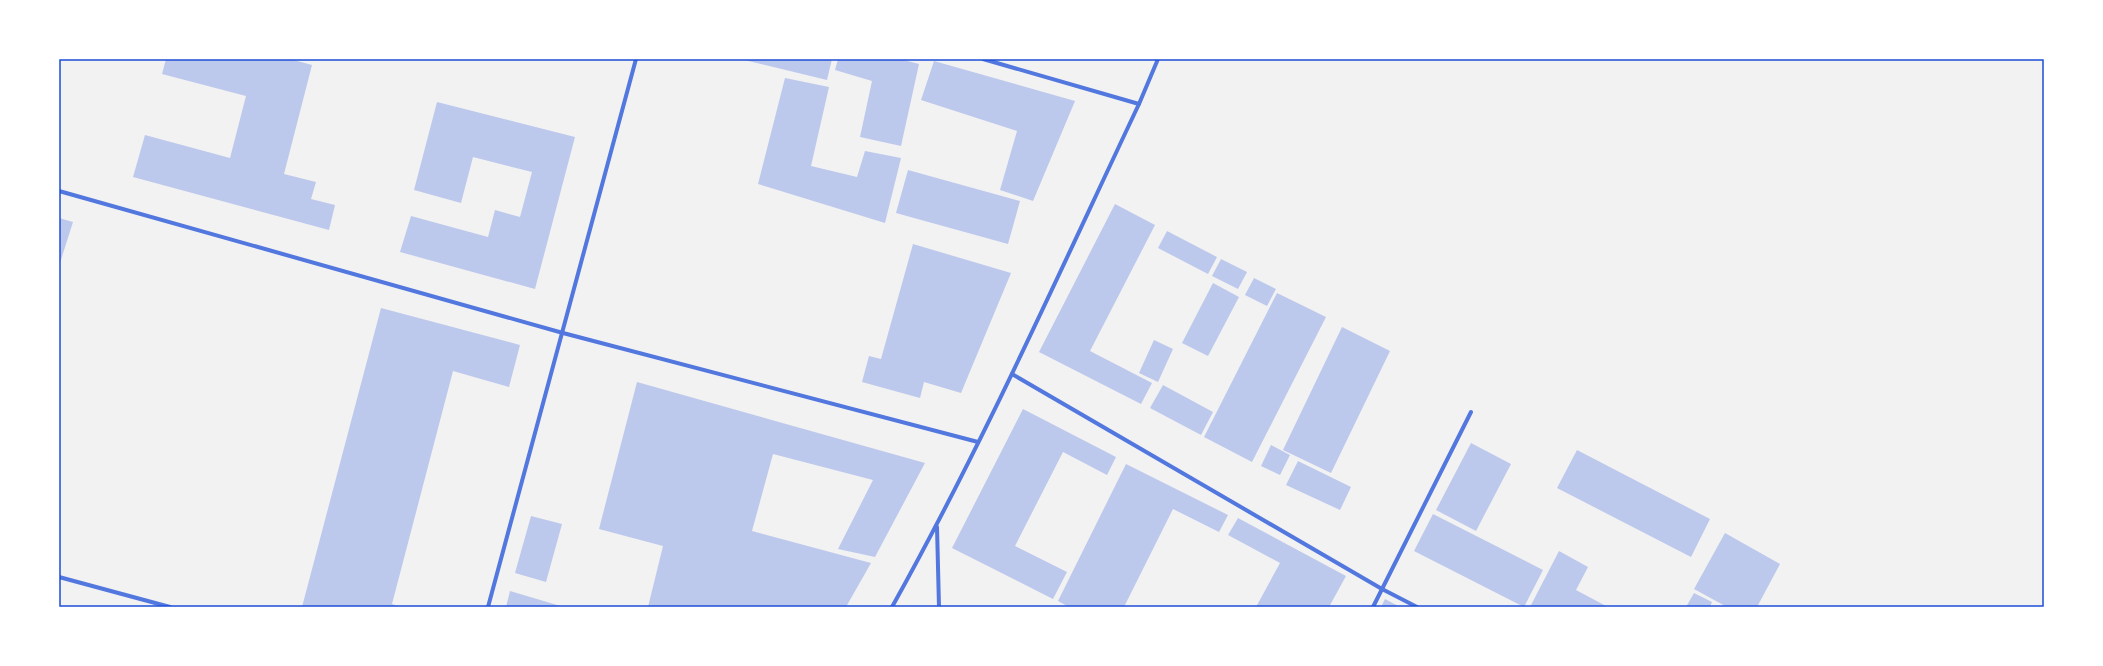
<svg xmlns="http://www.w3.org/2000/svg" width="2103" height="666" viewBox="0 0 2103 666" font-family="'Open Sans',sans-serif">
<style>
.building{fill:#bdc9ec}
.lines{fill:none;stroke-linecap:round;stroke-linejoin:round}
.minor{stroke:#5277de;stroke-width:4}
.neatline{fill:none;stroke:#1d4ed8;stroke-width:1.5}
</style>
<rect width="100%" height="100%" fill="#f2f2f2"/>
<g class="building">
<polygon points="166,59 290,59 312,65 284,174 316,182 311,199 335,205 329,230 133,177 145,135 230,158 246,96 162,74"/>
<polygon points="740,59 832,59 827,80"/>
<polygon points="838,59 900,59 919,64 901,146 860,137 872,81 835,70"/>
<polygon points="934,61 1075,101 1033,201 1000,190 1017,131 921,100"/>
<polygon points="785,78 829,87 811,166 857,177 865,151 901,158 885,223 758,184"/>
<polygon points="437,102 575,137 535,289 400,252 411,216 488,237 495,210 520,217 532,172 473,157 461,203 414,190"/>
<polygon points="908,170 1020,201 1008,244 896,213"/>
<polygon points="1115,204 1155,225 1090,351 1152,383 1141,404 1039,352"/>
<polygon points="59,218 73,222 59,266"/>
<polygon points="1167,231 1217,257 1208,274 1158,248"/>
<polygon points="913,244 1011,273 961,393 924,382 920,398 862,382 869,356 881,359"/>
<polygon points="1221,259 1247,272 1238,289 1212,276"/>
<polygon points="1254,278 1276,289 1267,306 1245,295"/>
<polygon points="1213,283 1239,297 1208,356 1182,343"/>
<polygon points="1277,293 1326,317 1252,462 1204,437"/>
<polygon points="381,308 520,345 509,387 453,371 392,604 401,607 302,607"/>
<polygon points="1342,327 1390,351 1331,473 1283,450"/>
<polygon points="1154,340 1173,349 1158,382 1139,373"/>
<polygon points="637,382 925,463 875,557 838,549 873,480 773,454 752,531 871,563 846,607 648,607 663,546 599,529"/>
<polygon points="1163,385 1213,412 1201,435 1150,408"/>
<polygon points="1023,409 1116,457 1107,475 1063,452 1015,546 1067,572 1053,599 952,548"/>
<polygon points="1471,443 1511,464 1476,531 1436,510"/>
<polygon points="1271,445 1290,455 1280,475 1261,466"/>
<polygon points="1577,450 1710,519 1691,557 1557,488"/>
<polygon points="1298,461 1351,487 1340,510 1286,485"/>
<polygon points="1126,464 1228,515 1219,532 1173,509 1124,607 1069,607 1058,601"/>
<polygon points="1433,514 1543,570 1524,607 1414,551"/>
<polygon points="531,516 562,524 546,582 515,573"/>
<polygon points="1238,518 1346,576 1329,607 1256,607 1280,563 1228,535"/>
<polygon points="1725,533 1780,564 1757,607 1727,607 1694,589"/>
<polygon points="1559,551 1588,567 1576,590 1608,607 1530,607"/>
<polygon points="510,591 564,607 506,607"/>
<polygon points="1694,593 1712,602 1710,607 1686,607"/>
<polygon points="1385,599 1400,607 1381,607"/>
</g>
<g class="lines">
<g class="minor">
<polyline points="983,59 1139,104"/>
<polyline points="59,191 563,333 978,442"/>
<polyline points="1012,374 1382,589 1417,607"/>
<polyline points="937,527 939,607"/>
<polyline points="59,577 170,607"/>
<polyline points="488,607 636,59"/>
<path d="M892,607C983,444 1059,273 1139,104L1158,59"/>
<polyline points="1373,607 1471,412"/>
</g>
</g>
<rect width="2103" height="666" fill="none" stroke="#ffffff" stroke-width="120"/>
<rect x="60" y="60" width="1983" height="546" class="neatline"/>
</svg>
